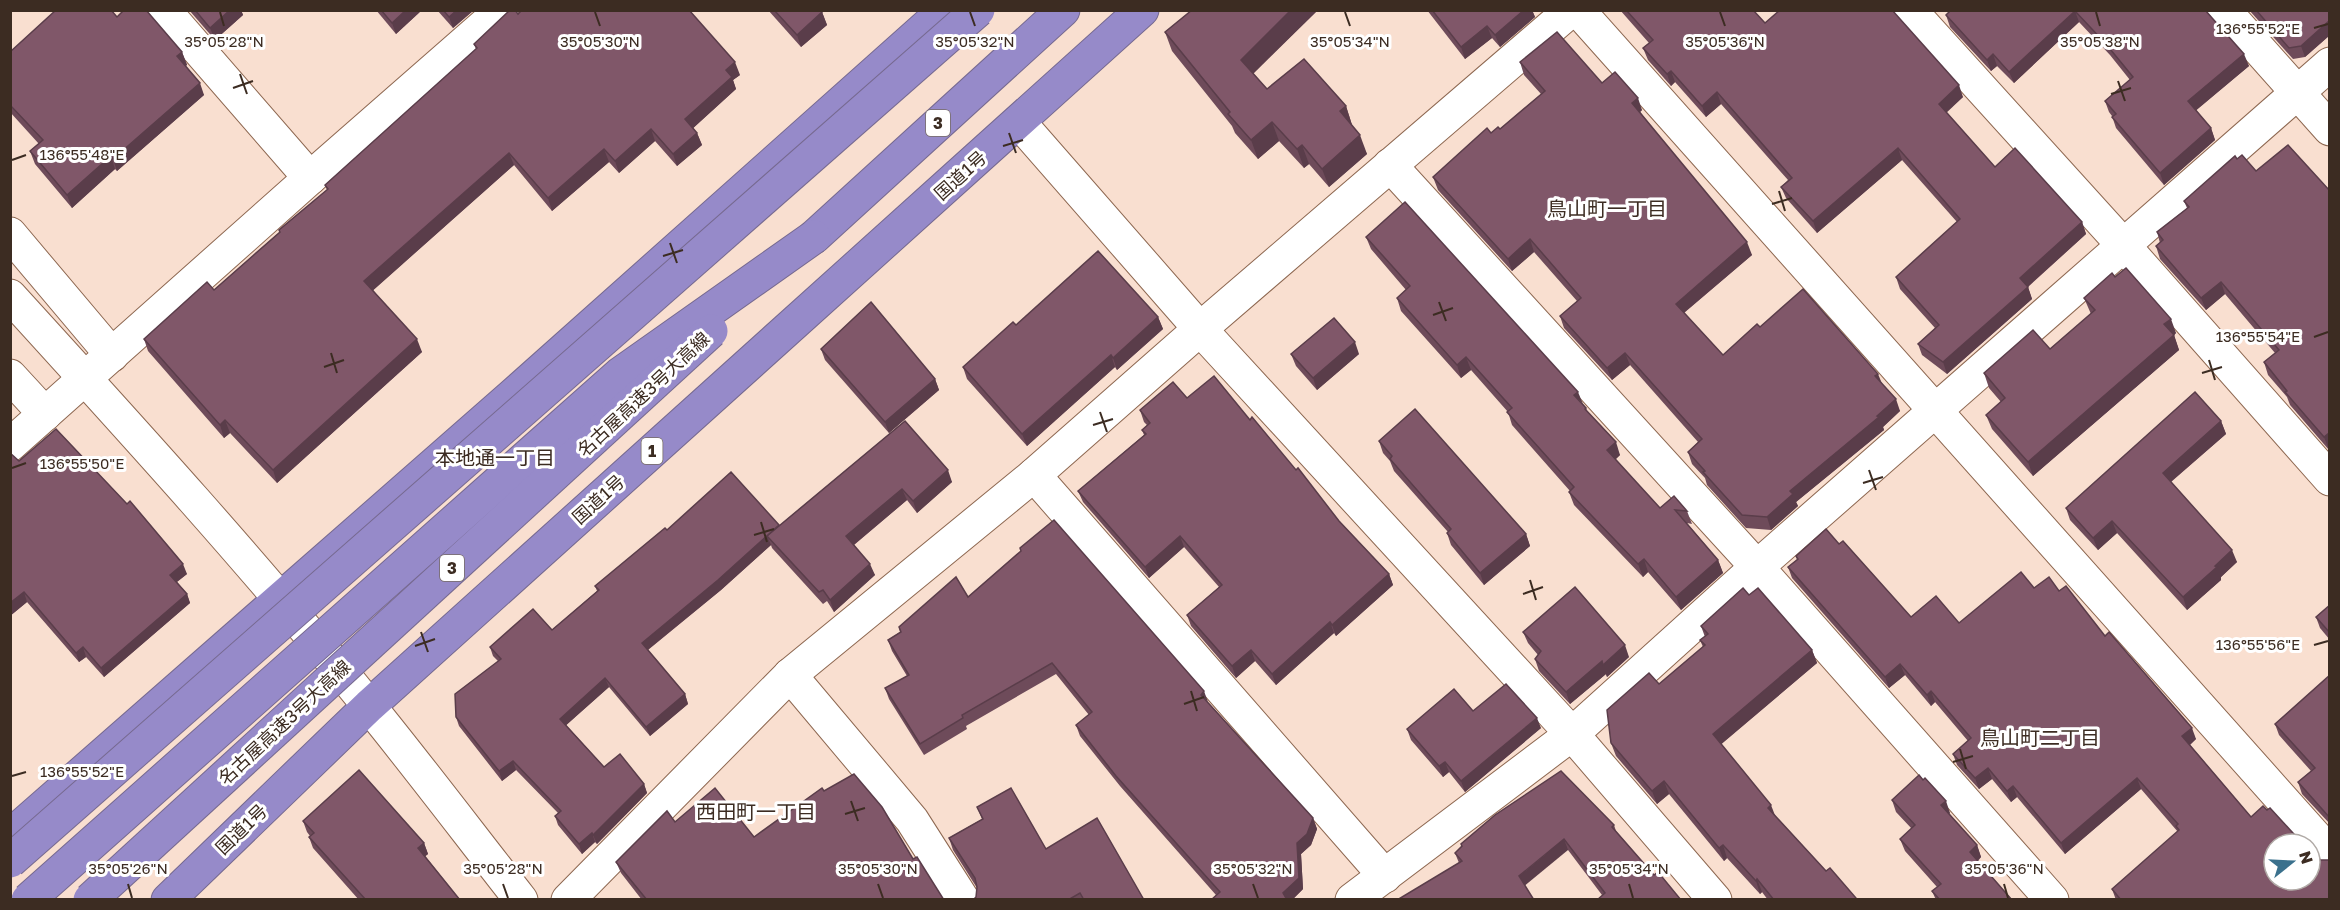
<svg xmlns="http://www.w3.org/2000/svg" width="2340" height="910" viewBox="0 0 2340 910" font-family="'Golos Text','Noto Sans JP',sans-serif">
<style>
.lines{fill:none;stroke-linecap:round;stroke-linejoin:round}
.street-casing{stroke:#8d6750;stroke-width:35}
.secondary-casing{stroke:#8d6750;stroke-width:35}
.highway-casing{stroke:#76698f;stroke-width:35}
.street{stroke:#fff;stroke-width:33}
.secondary{stroke:#fff;stroke-width:33}
.highway{stroke:#968ac9;stroke-width:33}
.highway-bridge-casing{stroke:#76698f;stroke-width:35;stroke-linecap:butt}
.highway-bridge{stroke:#968ac9;stroke-width:33}
.wall{fill:#6e4b5a}
.shaded-wall{fill:#5a3d4a}
.building{fill:#805769;stroke:#5a3d4a;stroke-width:1.5}
.ticks{fill:none;stroke:#3c2c22;stroke-width:2}
.labels{text-anchor:middle;dominant-baseline:central;stroke-width:6;stroke-linejoin:round;paint-order:stroke}
.shield{fill:#fff;stroke:#766b64;stroke-width:1.5}
.shield-label{font-size:16px;font-weight:bold;fill:#3c2c22}
.street-label{font-size:18px;fill:#3c2c22;stroke:#fff}
.neighbourhood-label{font-size:20px;fill:#3c2c22;stroke:#fff}
.ticks-label{font-size:15px;text-anchor:middle;fill:#3c2c22;stroke:#fff;stroke-width:6;stroke-linejoin:round;paint-order:stroke}
</style>
<rect width="100%" height="100%" fill="#f9dfd0"/>
<g class="lines">
<g class="street-casing">
<g id="street">
<polyline points="164,10 310,178"/>
<polyline points="1578,10 2330,853"/>
<polyline points="1910,10 2124,246 2330,479"/>
<polyline points="2224,10 2330,129"/>
<polyline points="1019,122 1200,329 1572,734 1715,900"/>
<polyline points="1390,165 1757,567 2052,900"/>
<polyline points="10,234 112,355"/>
<polyline points="10,376 45,414"/>
<polyline points="10,445 310,178 502,10"/>
<polyline points="1034,475 1385,876"/>
<polyline points="790,675 912,820 963,900"/>
<polyline points="568,900 790,675 1034,475 1200,329 1571,10"/>
<polyline points="1352,900 1572,734 1757,567 2330,64"/>
</g>
</g>
<g class="secondary-casing">
<path id="secondary" d="M10,296C133,431 255,565 369,706C421,770 470,835 521,900"/>
</g>
<g class="highway-casing">
<g id="highway">
<polyline points="814,237 1063,10"/>
<polyline points="10,836 512,396 945,10"/>
<polyline points="168,900 369,706 1142,10"/>
</g>
</g>
<use href="#street" class="street"/>
<use href="#secondary" class="secondary"/>
<use href="#highway" class="highway"/>
<g class="highway-bridge-casing">
<g id="highway-bridge">
<polyline points="10,861 978,10"/>
<polyline points="28,900 620,374 814,237"/>
<polyline points="90,900 711,331"/>
</g>
</g>
<use href="#highway-bridge" class="highway-bridge"/>
</g>
<g class="wall">
<polygon points="189,10 241,10 243,15 215,40"/>
<polygon points="376,10 422,10 396,34"/>
<polygon points="437,10 474,10 453,28"/>
<polygon points="768,10 821,10 822,12 827,25 801,47"/>
<polygon points="1192,10 1318,10 1253,73 1267,89 1346,106 1352,125 1367,154 1329,187 1309,164 1304,168 1279,141 1258,159 1235,133 1232,126 1172,51 1165,32"/>
<polygon points="1427,10 1532,10 1535,17 1500,47 1492,38 1465,59"/>
<polygon points="1620,10 1753,10 1765,23 1963,97 1946,112 1995,167 2082,222 2086,234 2028,287 2032,299 1947,374 1922,355 1918,344 1935,328 1900,289 1896,277 1957,222 1902,160 1817,233 1786,198 1781,187 1788,180 1721,104 1706,117 1675,82 1671,86 1648,60 1643,48 1649,43"/>
<polygon points="1951,10 2206,10 2249,66 2196,110 2211,128 2215,140 2164,185 2116,128 2112,116 2109,112 2105,101 2130,80 2110,55 2079,22 2014,83 1997,66 1991,71 1950,27 1946,15"/>
<polygon points="2249,10 2330,10 2330,35 2305,57 2293,59"/>
<polygon points="518,14 740,75 733,80 736,89 693,128 697,133 702,145 677,166 655,141 619,173 609,162 552,211 514,165 373,290 422,352 277,483 230,433 224,438 148,351 144,339 214,290 280,232 279,230 327,190 325,185 476,49 474,44"/>
<polygon points="117,17 182,52 187,65 185,66 204,95 117,171 115,169 72,208 35,164 30,151 39,144 10,112 10,52"/>
<polygon points="1520,62 1602,83 1642,110 1640,112 1752,255 1684,313 1723,355 1760,327 1882,384 1900,411 1883,427 1884,430 1796,502 1798,506 1771,530 1746,528 1707,485 1705,478 1692,464 1688,452 1698,442 1630,365 1612,380 1564,328 1560,316 1577,301 1534,252 1512,271 1438,190 1433,177 1491,133 1500,129 1541,94 1524,75"/>
<polygon points="2237,159 2256,171 2330,191 2329,450 2290,405 2287,397 2268,375 2264,362 2275,353 2225,294 2206,310 2160,259 2156,246 2160,243 2157,232 2187,208 2184,201"/>
<polygon points="1366,237 1583,404 1586,408 1588,413 1620,455 1615,460 1660,508 1687,511 1692,524 1687,523 1718,560 1723,573 1681,610 1648,572 1643,577 1574,505 1569,492 1570,491 1512,425 1508,412 1471,370 1461,378 1401,311 1397,298 1406,290 1371,249"/>
<polygon points="2115,277 2176,333 2174,335 2179,350 2033,476 1992,429 1986,415 2001,402 1989,388 1984,373 2050,349 2091,314 2084,298"/>
<polygon points="1158,317 1163,329 1117,370 1115,367 1027,446 967,379 963,367 1016,325"/>
<polygon points="821,349 935,379 939,390 889,433 825,360"/>
<polygon points="1291,354 1359,354 1317,390 1296,366"/>
<polygon points="1187,398 1250,420 1339,521 1389,574 1393,585 1336,636 1334,633 1276,685 1255,661 1236,678 1191,626 1187,615 1219,587 1184,547 1149,578 1083,502 1078,491 1144,435 1142,430 1147,425 1144,422 1140,410"/>
<polygon points="905,421 952,482 917,513 907,500 854,545 875,575 834,612 827,601 823,604 772,548 771,545 721,590 648,650 685,694 688,704 650,736 609,687 566,725 604,767 644,784 647,793 597,844 595,842 582,854 558,825 555,816 558,813 516,770 502,781 459,726 456,717 498,661 493,656 490,647 552,630 597,591 595,586 667,530 779,526"/>
<polygon points="2221,421 2226,434 2171,482 2237,562 2221,577 2221,580 2187,610 2117,533 2098,550 2070,520 2066,508"/>
<polygon points="1379,441 1526,534 1530,546 1484,585 1451,545 1447,533 1448,532 1394,471 1390,461 1383,453"/>
<polygon points="19,461 187,574 177,582 187,594 190,603 104,677 86,657 79,662 27,602 10,616"/>
<polygon points="1020,548 1208,703 1313,818 1317,829 1311,845 1301,854 1303,889 1292,900 1211,900 1216,895 1120,786 1080,736 1076,725 1089,715 1056,674 966,726 967,729 924,755 889,699 885,688 907,676 892,651 888,640 900,632 899,627 968,597 1021,551"/>
<polygon points="1796,556 1911,617 1959,623 2034,588 2059,591 2105,636 2196,739 2190,745 2251,817 2330,900 2116,900 2112,889 2178,832 2141,789 2065,854 2017,797 2011,802 1992,779 1979,789 1957,765 1953,754 1968,741 1935,702 1931,706 1905,675 1889,688 1792,578 1788,567 1797,560"/>
<polygon points="1749,595 1812,650 1817,663 1721,744 1776,817 1826,871 1856,898 1856,900 1768,900 1762,892 1760,894 1727,858 1724,861 1669,794 1657,804 1616,756 1611,743 1659,684 1703,647 1700,640 1705,637 1701,626"/>
<polygon points="2330,605 2330,640 2320,628 2316,617"/>
<polygon points="1523,632 1629,657 1607,677 1606,674 1570,704 1539,671 1535,659 1538,655 1528,643"/>
<polygon points="2330,675 2330,824 2302,794 2298,782 2311,771 2279,735 2275,724"/>
<polygon points="1473,711 1541,728 1465,792 1449,772 1443,777 1411,740 1407,729"/>
<polygon points="824,791 913,859 944,900 642,900 621,873 616,862 675,822 754,837"/>
<polygon points="1892,800 1950,813 1949,814 1977,845 1981,857 1978,861 2012,900 1936,900 1932,891 1937,887 1905,851 1900,839 1912,829 1896,812"/>
<polygon points="977,807 1046,849 1144,900 973,900 976,897 977,888 953,850 949,838 982,819"/>
<polygon points="303,821 424,843 428,854 425,856 460,900 359,900 313,848 309,837 310,836 307,832"/>
<polygon points="1614,825 1616,831 1654,875 1602,895 1568,850 1459,863 1455,853 1462,846 1461,844"/>
</g>
<g class="shaded-wall">
<polygon points="230,10 241,10 243,15 215,40 210,28"/>
<polygon points="406,10 422,10 396,34 392,23"/>
<polygon points="457,10 474,10 453,28 449,17"/>
<polygon points="1291,10 1318,10 1248,79 1241,60"/>
<polygon points="1524,10 1532,10 1535,17 1500,47 1495,35"/>
<polygon points="2075,11 2079,22 2014,83 2009,72"/>
<polygon points="822,12 827,25 801,47 797,35"/>
<polygon points="2330,20 2330,35 2305,57 2301,46"/>
<polygon points="1487,26 1492,38 1465,59 1461,47"/>
<polygon points="182,52 187,65 182,69 177,56"/>
<polygon points="1993,54 1997,66 1991,71 1987,60"/>
<polygon points="2244,54 2249,66 2193,113 2188,101"/>
<polygon points="735,62 740,75 733,80 736,89 690,131 685,119 726,70"/>
<polygon points="1671,71 1675,82 1671,86 1667,74"/>
<polygon points="200,83 204,95 117,171 113,159"/>
<polygon points="1959,85 1963,97 1943,116 1939,104"/>
<polygon points="1717,92 1721,104 1706,117 1702,106"/>
<polygon points="1638,98 1642,110 1637,115 1632,103"/>
<polygon points="1346,106 1352,125 1340,111"/>
<polygon points="1272,122 1279,141 1258,159 1251,140"/>
<polygon points="2211,128 2215,140 2164,185 2160,173"/>
<polygon points="651,129 655,141 619,173 615,161"/>
<polygon points="697,133 702,145 677,166 673,154"/>
<polygon points="1360,135 1367,154 1329,187 1322,169"/>
<polygon points="1302,145 1309,164 1304,168 1297,149"/>
<polygon points="1898,148 1902,160 1817,233 1813,221"/>
<polygon points="604,149 609,162 552,211 548,198"/>
<polygon points="509,153 514,165 369,294 364,281"/>
<polygon points="111,156 115,169 72,208 67,195"/>
<polygon points="2082,222 2086,234 2024,290 2020,278"/>
<polygon points="1530,239 1534,252 1512,271 1508,259"/>
<polygon points="1747,242 1752,255 1680,316 1676,304"/>
<polygon points="2221,282 2225,294 2206,310 2201,298"/>
<polygon points="2028,287 2032,299 1947,374 1943,362"/>
<polygon points="1158,317 1163,329 1117,370 1113,358"/>
<polygon points="2171,319 2176,333 2174,335 2179,350 2033,476 2028,462 2164,324"/>
<polygon points="417,339 422,352 277,483 273,470"/>
<polygon points="1355,342 1359,354 1317,390 1313,378"/>
<polygon points="1625,353 1630,365 1612,380 1607,368"/>
<polygon points="1111,355 1115,367 1027,446 1022,434"/>
<polygon points="1466,357 1471,370 1461,378 1457,365"/>
<polygon points="1878,374 1883,386 1875,376"/>
<polygon points="935,379 939,390 889,433 885,422"/>
<polygon points="1578,392 1583,404 1574,395"/>
<polygon points="1896,399 1900,411 1883,427 1884,430 1796,502 1798,506 1771,530 1767,517 1790,491"/>
<polygon points="225,420 230,433 224,438 220,425"/>
<polygon points="2221,421 2226,434 2167,485 2163,473"/>
<polygon points="2329,433 2330,435 2329,450 2324,437"/>
<polygon points="1616,442 1620,455 1611,463 1607,450"/>
<polygon points="948,470 952,482 917,513 913,501"/>
<polygon points="902,489 907,500 850,548 846,536"/>
<polygon points="2112,521 2117,533 2098,550 2093,538"/>
<polygon points="1526,534 1530,546 1484,585 1480,573"/>
<polygon points="767,536 771,545 721,590 645,652 642,643"/>
<polygon points="1180,536 1184,547 1149,578 1145,567"/>
<polygon points="2232,550 2237,562 2221,577 2221,580 2187,610 2183,597"/>
<polygon points="1644,559 1648,572 1643,577 1638,564"/>
<polygon points="1718,560 1723,573 1681,610 1676,597"/>
<polygon points="183,564 187,574 174,584 170,575"/>
<polygon points="870,564 875,575 834,612 830,600"/>
<polygon points="1389,574 1393,585 1336,636 1332,625"/>
<polygon points="24,592 27,602 10,616 10,603"/>
<polygon points="187,594 190,603 104,677 101,668"/>
<polygon points="1330,622 1334,633 1276,685 1272,674"/>
<polygon points="1625,645 1629,657 1607,677 1606,674 1570,704 1566,692 1602,661"/>
<polygon points="83,647 86,657 79,662 76,653"/>
<polygon points="1251,650 1255,661 1236,678 1232,666"/>
<polygon points="1812,650 1817,663 1718,747 1713,734"/>
<polygon points="1900,664 1905,675 1889,688 1885,677"/>
<polygon points="605,678 609,687 563,728 560,719"/>
<polygon points="1204,691 1208,702 1201,695"/>
<polygon points="1931,691 1935,702 1931,706 1927,695"/>
<polygon points="685,694 688,704 650,736 646,727"/>
<polygon points="1537,718 1541,728 1465,792 1461,781"/>
<polygon points="2192,728 2196,739 2186,748 2182,736"/>
<polygon points="513,761 516,770 502,781 499,771"/>
<polygon points="1445,762 1449,772 1443,777 1439,766"/>
<polygon points="1988,768 1992,779 1979,789 1975,778"/>
<polygon points="2137,778 2141,789 2065,854 2061,843"/>
<polygon points="1664,781 1669,794 1657,804 1652,791"/>
<polygon points="644,784 647,793 597,844 593,835"/>
<polygon points="2013,786 2017,797 2011,802 2007,791"/>
<polygon points="1946,801 1950,813 1945,817 1941,805"/>
<polygon points="1771,805 1776,818 1768,808"/>
<polygon points="1313,818 1317,829 1311,845 1301,854 1303,889 1292,900 1285,900 1283,893 1297,843"/>
<polygon points="592,833 595,842 582,854 579,844"/>
<polygon points="1564,839 1568,850 1523,887 1519,876"/>
<polygon points="424,843 428,854 422,859 418,848"/>
<polygon points="1723,845 1727,858 1724,861 1719,848"/>
<polygon points="1977,845 1981,857 1974,864 1970,852"/>
<polygon points="1757,879 1762,892 1760,894 1756,881"/>
</g>
<g class="building">
<polygon points="56,10 111,10 117,17 124,10 146,10 182,52 177,56 200,83 113,159 111,156 67,195 30,151 43,140 10,105 10,52"/>
<polygon points="195,10 230,10 210,28"/>
<polygon points="381,10 406,10 392,23"/>
<polygon points="443,10 457,10 449,17"/>
<polygon points="510,10 515,10 518,14 522,10 689,10 735,62 726,70 732,77 685,119 697,133 673,154 651,129 615,161 604,149 548,198 509,153 364,281 417,339 273,470 225,420 220,425 144,339 207,282 214,290 280,232 279,230 328,189 325,185 477,48 474,44"/>
<polygon points="774,10 821,10 822,12 797,35"/>
<polygon points="1192,10 1291,10 1241,60 1267,89 1304,59 1346,106 1340,111 1360,135 1322,169 1302,145 1297,149 1272,122 1251,140 1228,114 1230,112 1165,32"/>
<polygon points="1432,10 1524,10 1495,35 1487,26 1461,47"/>
<polygon points="1626,10 1753,10 1765,23 1780,10 1892,10 1959,85 1939,104 1995,167 2015,148 2082,222 2020,278 2028,287 1943,362 1918,344 1939,325 1896,277 1960,219 1898,148 1813,221 1781,187 1792,178 1717,92 1702,106 1671,71 1667,74 1643,48 1653,40"/>
<polygon points="1951,10 2205,10 2244,54 2188,101 2211,128 2160,173 2112,117 2116,114 2105,101 2133,77 2106,44 2075,11 2009,72 1993,54 1987,60 1946,15"/>
<polygon points="2256,10 2330,10 2330,20 2301,46 2289,48"/>
<polygon points="1557,32 1602,83 1615,72 1638,98 1632,103 1747,242 1676,304 1723,355 1757,324 1760,327 1803,289 1878,374 1875,376 1896,399 1877,416 1879,417 1790,491 1793,494 1767,517 1742,515 1703,472 1705,471 1688,452 1702,439 1625,353 1607,368 1560,316 1581,298 1530,239 1508,259 1433,177 1487,128 1491,133 1498,127 1500,129 1545,91 1520,62"/>
<polygon points="2288,145 2330,191 2330,434 2329,433 2324,437 2285,392 2287,391 2264,362 2279,350 2221,282 2201,298 2156,246 2163,240 2157,232 2189,207 2184,201 2235,156 2237,159 2242,155 2256,171"/>
<polygon points="1405,202 1578,392 1574,395 1586,408 1585,409 1616,442 1607,450 1660,508 1674,496 1687,511 1675,510 1718,560 1676,597 1644,559 1638,564 1569,492 1574,487 1507,412 1512,408 1466,357 1457,365 1397,298 1410,286 1366,237"/>
<polygon points="1098,251 1158,317 1113,358 1111,355 1022,434 963,367 1013,322 1016,325"/>
<polygon points="2126,268 2171,319 2164,324 2174,335 2028,462 1986,415 2005,398 1984,373 2033,330 2050,349 2095,310 2084,298 2112,273 2115,277"/>
<polygon points="871,302 935,379 885,422 821,349"/>
<polygon points="1334,318 1355,342 1313,378 1291,354"/>
<polygon points="1214,376 1250,420 1252,417 1296,470 1298,468 1339,521 1389,574 1332,625 1330,622 1272,674 1251,650 1232,666 1187,615 1222,585 1180,536 1145,567 1078,491 1146,434 1142,430 1150,423 1140,410 1173,382 1187,398"/>
<polygon points="2195,392 2221,421 2163,473 2232,550 2215,566 2217,567 2183,597 2112,521 2093,538 2066,508"/>
<polygon points="1415,409 1526,534 1480,573 1447,533 1451,529 1390,459 1392,456 1379,441"/>
<polygon points="905,421 948,470 913,501 902,489 846,536 870,564 830,600 823,590 819,592 767,536"/>
<polygon points="56,429 127,504 130,501 183,564 170,575 187,594 101,668 83,647 76,653 24,592 10,603 10,453 19,461"/>
<polygon points="731,472 779,525 718,580 642,643 685,694 646,727 605,678 560,719 604,767 620,754 644,784 593,835 592,833 579,844 555,816 561,811 513,761 499,771 456,717 455,694 501,659 490,647 533,609 552,630 599,590 595,586 665,528 667,530"/>
<polygon points="1054,520 1204,691 1201,695 1313,818 1307,834 1297,843 1299,878 1283,893 1287,900 1211,900 1220,892 1116,776 1076,725 1092,712 1052,663 962,715 963,718 920,744 885,688 909,675 888,640 901,632 899,627 956,577 968,597 1021,551 1020,548"/>
<polygon points="1826,529 1839,544 1843,541 1911,617 1936,596 1959,623 2021,572 2034,588 2049,577 2059,591 2066,586 2105,636 2109,632 2192,728 2182,736 2251,817 2263,806 2267,810 2270,808 2303,844 2274,844 2274,880 2310,880 2310,852 2321,860 2330,860 2330,900 2121,900 2112,889 2179,830 2176,826 2178,824 2137,778 2061,843 2013,786 2007,791 1988,768 1975,778 1953,754 1971,738 1931,691 1927,695 1900,664 1885,677 1788,567 1798,559 1796,556"/>
<polygon points="1575,587 1625,645 1603,665 1602,661 1566,692 1535,659 1541,651 1523,632"/>
<polygon points="1743,588 1749,595 1758,588 1812,650 1713,734 1771,805 1768,808 1826,871 1830,868 1856,898 1853,900 1774,900 1757,879 1756,881 1723,845 1719,848 1664,781 1652,791 1611,743 1607,710 1649,673 1659,684 1705,645 1700,640 1708,634 1701,626"/>
<polygon points="2330,605 2330,633 2316,617"/>
<polygon points="2330,675 2330,818 2298,782 2315,768 2275,724"/>
<polygon points="1506,684 1537,718 1461,781 1445,762 1439,766 1407,729 1454,689 1473,711"/>
<polygon points="359,770 424,843 418,848 460,900 366,900 309,837 314,833 303,821"/>
<polygon points="1561,771 1614,825 1612,827 1654,875 1658,872 1681,900 1597,900 1605,893 1564,839 1519,876 1534,900 1397,900 1462,861 1455,853 1462,846 1461,844 1495,815"/>
<polygon points="854,774 882,807 913,859 917,857 944,900 647,900 616,862 667,811 675,822 715,788 754,837 822,788 824,791"/>
<polygon points="1919,775 1923,780 1925,778 1946,801 1941,805 1977,845 1970,852 2012,900 1940,900 1932,891 1941,884 1900,839 1915,825 1892,800"/>
<polygon points="1011,788 1046,849 1097,818 1144,900 1084,900 1080,893 1068,900 973,900 976,897 977,887 975,878 949,838 983,819 977,807"/>
</g>
<path class="ticks" d="M220,12L224,26M595,12L600,26M970,12L975,26M1345,12L1350,26M1720,12L1725,26M2096,12L2100,26M2314,28L2328,24M240,74L247,94M2118,81L2125,101M233,88L253,81M2111,94L2131,88M1009,133L1016,153M1003,146L1023,140M12,160L26,155M1779,191L1785,211M1772,204L1792,198M670,243L677,263M663,256L683,250M1439,302L1446,321M1433,315L1453,308M2314,337L2328,332M331,353L337,373M2209,360L2215,380M324,367L344,360M2202,373L2222,367M1100,412L1107,432M1093,425L1113,419M12,468L26,463M1869,470L1876,490M1863,483L1883,477M761,522L767,542M754,535L774,529M1530,580L1536,600M1523,594L1543,587M421,632L428,652M2314,645L2328,641M415,646L435,639M1191,691L1197,711M1184,704L1204,697M1960,749L1966,769M1953,762L1973,756M12,776L26,772M851,801L858,821M845,814L865,808M128,884L132,898M503,884L508,898M878,884L883,898M1253,884L1258,898M1629,884L1633,898M2004,884L2008,898"/>
<g class="labels">
<g class="shield">
<rect x="926" y="110" width="24" height="26" rx="4.5"/>
<rect x="641.5" y="438" width="21" height="26" rx="4.5"/>
<rect x="440" y="555" width="24" height="26" rx="4.5"/>
</g>
<g class="shield-label">
<text x="938" y="123">3</text>
<text x="652" y="451">1</text>
<text x="452" y="568">3</text>
</g>
<g class="street-label">
<text transform="translate(960 175) rotate(-42)">国道1号</text>
<text transform="translate(643 394) rotate(-43)">名古屋高速3号大高線</text>
<text transform="translate(598 499) rotate(-42)">国道1号</text>
<text transform="translate(284 722) rotate(-43)">名古屋高速3号大高線</text>
<text transform="translate(241 829) rotate(-44)">国道1号</text>
</g>
<g class="neighbourhood-label">
<text x="1607" y="208">鳥山町一丁目</text>
<text x="495" y="457">本地通一丁目</text>
<text x="2040" y="737">鳥山町二丁目</text>
<text x="756" y="811">西田町一丁目</text>
</g>
</g>
<g class="ticks-label">
<text x="2258" y="34">136°55'52"E</text>
<text x="224" y="47">35°05'28"N</text>
<text x="600" y="47">35°05'30"N</text>
<text x="975" y="47">35°05'32"N</text>
<text x="1350" y="47">35°05'34"N</text>
<text x="1725" y="47">35°05'36"N</text>
<text x="2100" y="47">35°05'38"N</text>
<text x="82" y="160">136°55'48"E</text>
<text x="2258" y="342">136°55'54"E</text>
<text x="82" y="469">136°55'50"E</text>
<text x="2258" y="650">136°55'56"E</text>
<text x="82" y="777">136°55'52"E</text>
<text x="503" y="874">35°05'28"N</text>
<text x="878" y="874">35°05'30"N</text>
<text x="1253" y="874">35°05'32"N</text>
<text x="1629" y="874">35°05'34"N</text>
<text x="2004" y="874">35°05'36"N</text>
<text x="128" y="874">35°05'26"N</text>
</g>
<rect width="2340" height="910" fill="none" stroke="#3c2c22" stroke-width="24"/>
<g transform="translate(2292 862) rotate(72)"><circle r="28" fill="#ffffff" stroke="#b1aba7" stroke-width="1.5"/>
<path d="M0-4.5L10 22L0 15L-10 22Z" fill="#3b718d"/>
<text y="-9" font-size="16" font-weight="bold" text-anchor="middle" fill="#3c2c22">N</text>
</g>
</svg>
